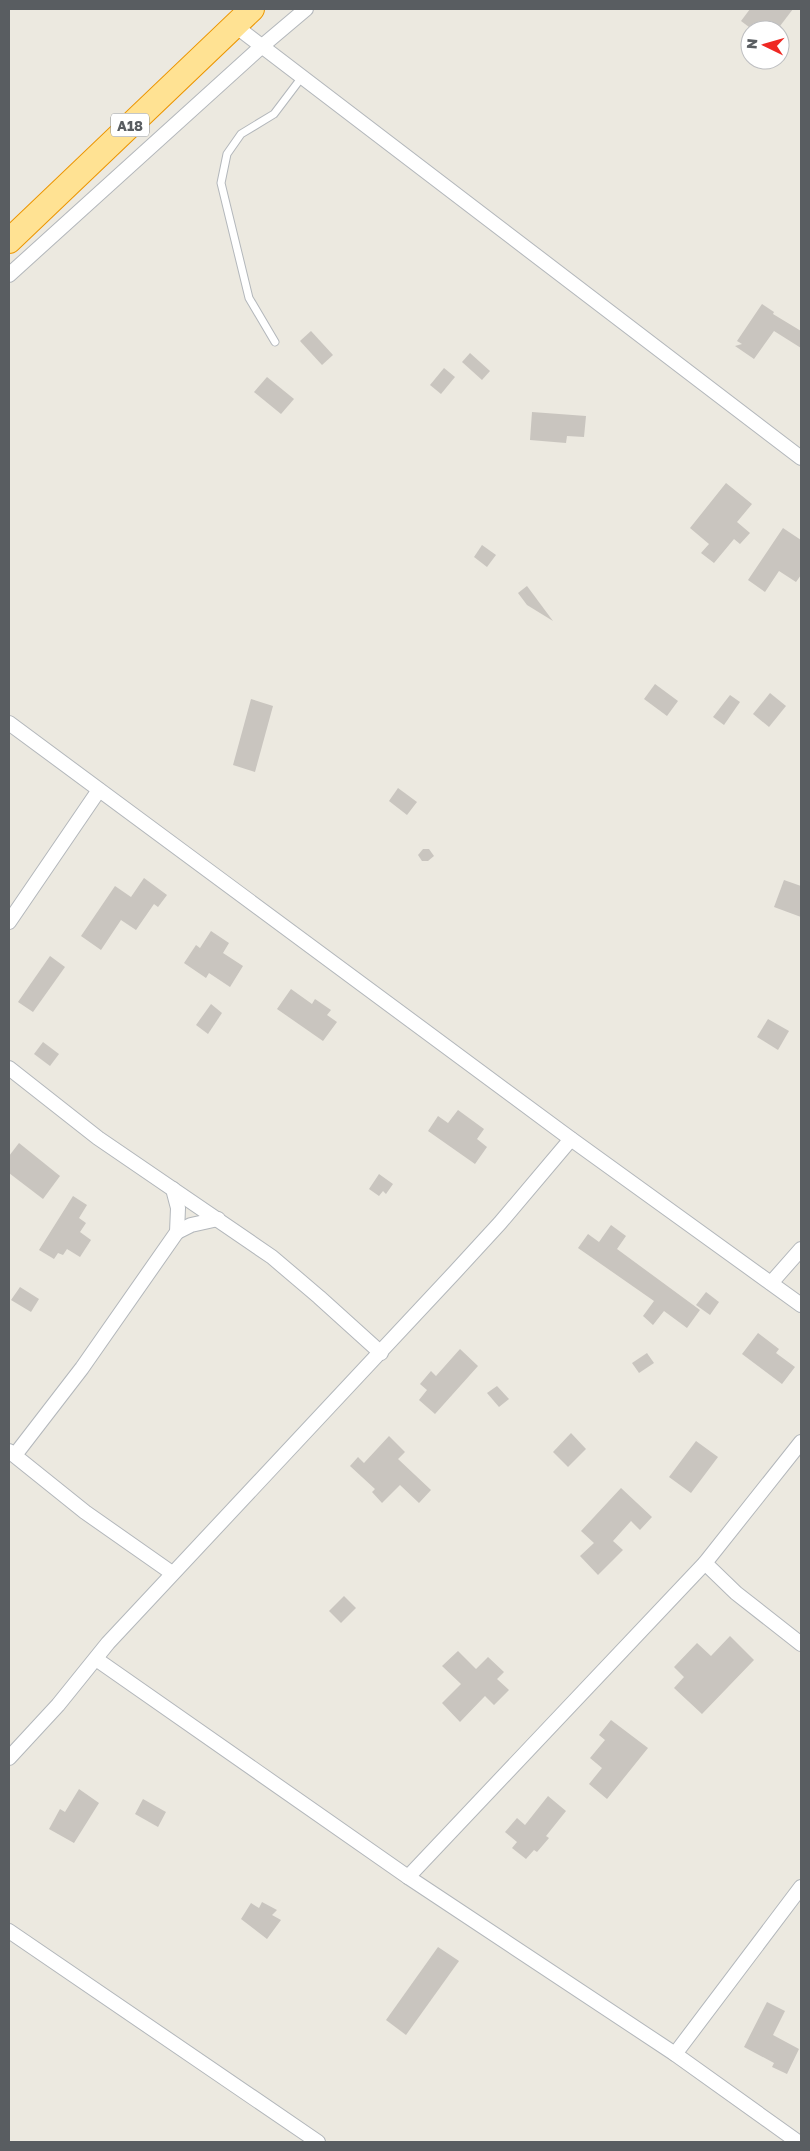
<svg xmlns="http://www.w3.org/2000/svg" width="810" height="2151" viewBox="0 0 810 2151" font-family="'Golos Text',sans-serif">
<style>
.building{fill:#c9c5bf}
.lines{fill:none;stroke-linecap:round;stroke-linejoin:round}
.service-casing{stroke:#b3b7bb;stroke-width:9}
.minor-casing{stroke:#b3b7bb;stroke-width:16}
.trunk-casing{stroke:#ec9500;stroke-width:26}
.service{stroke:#fff;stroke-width:7}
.minor{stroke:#fff;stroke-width:14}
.trunk{stroke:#ffe293;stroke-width:24}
.labels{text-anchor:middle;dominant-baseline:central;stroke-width:4;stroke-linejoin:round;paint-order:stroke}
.shield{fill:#fff;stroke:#8b8e90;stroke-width:1}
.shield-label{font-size:14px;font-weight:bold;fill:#595d61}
</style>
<rect width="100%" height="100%" fill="#ece9e0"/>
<g class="building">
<polygon points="750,9 793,9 777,30 753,30 741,21"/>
<polygon points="762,304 774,312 773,314 801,331 801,348 774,331 754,359 735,346 742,344 737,341"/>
<polygon points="311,331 333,355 322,365 300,341"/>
<polygon points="470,353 490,371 482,380 462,362"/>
<polygon points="444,368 455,377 441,394 430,385"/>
<polygon points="267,377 294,399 281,414 254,392"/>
<polygon points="532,412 586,416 584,437 567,436 566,443 530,440"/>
<polygon points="726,483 752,504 737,522 750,533 740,544 734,539 714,563 701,553 709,544 690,528"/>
<polygon points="783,528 801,540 801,575 796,582 779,571 765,592 748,580"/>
<polygon points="482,545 496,555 487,567 474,557"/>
<polygon points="527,586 553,621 527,605 518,593"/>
<polygon points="655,684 678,701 667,716 644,699"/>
<polygon points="770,693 786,706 769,727 753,714"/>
<polygon points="730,695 740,702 724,725 713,717"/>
<polygon points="251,699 273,706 255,772 233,765"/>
<polygon points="398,788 417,802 407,815 389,801"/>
<polygon points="423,849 429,849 434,856 428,861 422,861 418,855"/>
<polygon points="144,878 167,895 158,907 154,904 136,930 121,920 101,950 81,936 115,886 131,897"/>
<polygon points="784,880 801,886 801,917 774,907"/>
<polygon points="211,931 229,943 223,953 243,966 230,987 209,973 206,978 184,963 196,945 200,948"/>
<polygon points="50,956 65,967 33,1012 18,1002"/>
<polygon points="291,989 312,1004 315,999 331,1010 327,1015 337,1022 323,1041 277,1009"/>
<polygon points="211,1004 222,1013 208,1034 196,1025"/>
<polygon points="768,1019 789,1031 778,1050 757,1037"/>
<polygon points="43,1042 59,1054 50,1066 34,1054"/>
<polygon points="458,1110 484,1129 477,1139 487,1147 475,1164 428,1131 438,1116 448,1123"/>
<polygon points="19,1143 60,1176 43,1199 9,1173 9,1156"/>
<polygon points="379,1174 393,1184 386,1194 383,1191 379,1196 369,1189"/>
<polygon points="73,1196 87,1205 79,1218 86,1223 80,1232 91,1240 80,1257 67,1249 63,1255 58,1253 54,1259 39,1250"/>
<polygon points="611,1225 626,1236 617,1249 700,1310 687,1328 664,1311 653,1325 643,1316 654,1301 578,1248 588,1234 599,1242"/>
<polygon points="20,1287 39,1299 31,1312 11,1300"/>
<polygon points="706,1292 719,1302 710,1315 696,1305"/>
<polygon points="758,1333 779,1349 776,1353 795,1367 782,1384 742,1354"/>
<polygon points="460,1349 478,1366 435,1414 419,1400 427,1390 420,1384 431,1371 436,1376"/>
<polygon points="647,1353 654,1363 639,1373 632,1363"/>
<polygon points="497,1386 509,1399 499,1407 487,1393"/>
<polygon points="571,1433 586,1449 568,1467 553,1452"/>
<polygon points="389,1436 405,1452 398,1459 431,1490 419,1503 400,1485 382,1503 372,1492 375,1489 350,1466 358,1457 364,1463"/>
<polygon points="696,1441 718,1457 691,1493 669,1477"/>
<polygon points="621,1488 652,1517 640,1530 631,1521 613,1541 623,1550 598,1575 580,1556 594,1543 581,1531"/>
<polygon points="344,1596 356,1608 341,1623 329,1611"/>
<polygon points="730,1636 754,1660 702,1714 674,1688 684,1677 674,1667 697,1643 711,1656"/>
<polygon points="458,1651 476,1669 488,1657 504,1672 497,1679 509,1690 494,1705 485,1696 460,1722 442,1703 461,1684 442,1666"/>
<polygon points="611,1720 648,1748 607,1799 589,1784 602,1768 590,1758 605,1740 599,1735"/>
<polygon points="79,1789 99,1803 74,1843 49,1829 60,1809 65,1812"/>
<polygon points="548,1796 566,1811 546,1836 549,1838 537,1852 534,1850 526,1859 512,1848 517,1842 505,1832 517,1818 525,1825"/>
<polygon points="143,1799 166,1812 158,1827 135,1814"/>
<polygon points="262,1902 277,1910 272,1915 281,1920 267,1939 241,1919 251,1903 259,1908"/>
<polygon points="438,1947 459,1961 406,2035 386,2020"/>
<polygon points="767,2002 785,2011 773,2035 799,2049 787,2074 772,2067 774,2063 744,2047"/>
</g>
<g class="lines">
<g class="service-casing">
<polyline id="service" points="275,342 249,298 221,183 227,154 241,134 274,114 302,77"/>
</g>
<g class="minor-casing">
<g id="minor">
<polyline points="234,25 801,458"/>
<polyline points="9,275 261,47 306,9"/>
<polyline points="9,723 571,1139 801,1305"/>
<polyline points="9,922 99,790"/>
<polyline points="9,1068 98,1138 272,1257 319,1297 381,1353"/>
<polyline points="177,1232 191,1225 218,1219"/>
<polyline points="771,1283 801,1249"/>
<polyline points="9,1451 85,1512 172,1573"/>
<polyline points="15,1455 82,1368 177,1232 178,1208 173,1189"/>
<polyline points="705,1563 736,1593 801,1644"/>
<polyline points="96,1659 408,1877 675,2054 798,2142"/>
<polyline points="9,1758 58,1705 108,1643 455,1272 500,1223 571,1139"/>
<polyline points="408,1877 705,1563 801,1442"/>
<polyline points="9,1931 318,2142"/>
<polyline points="675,2054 801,1887"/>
</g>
</g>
<g class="trunk-casing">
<polyline id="trunk" points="9,241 252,9"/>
</g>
<use href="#service" class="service"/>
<use href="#minor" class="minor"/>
<use href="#trunk" class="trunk"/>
</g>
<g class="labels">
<rect class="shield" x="111" y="113.5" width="38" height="23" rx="4"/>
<g class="shield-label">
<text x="130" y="125">A18</text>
</g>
</g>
<rect width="810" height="2151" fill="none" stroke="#595d61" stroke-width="20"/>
<g transform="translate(765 45) rotate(275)"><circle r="24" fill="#ffffff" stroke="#bdbec0"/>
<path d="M0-4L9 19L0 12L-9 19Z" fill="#ef2823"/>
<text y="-8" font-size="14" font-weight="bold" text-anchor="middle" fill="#595d61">N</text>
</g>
</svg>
